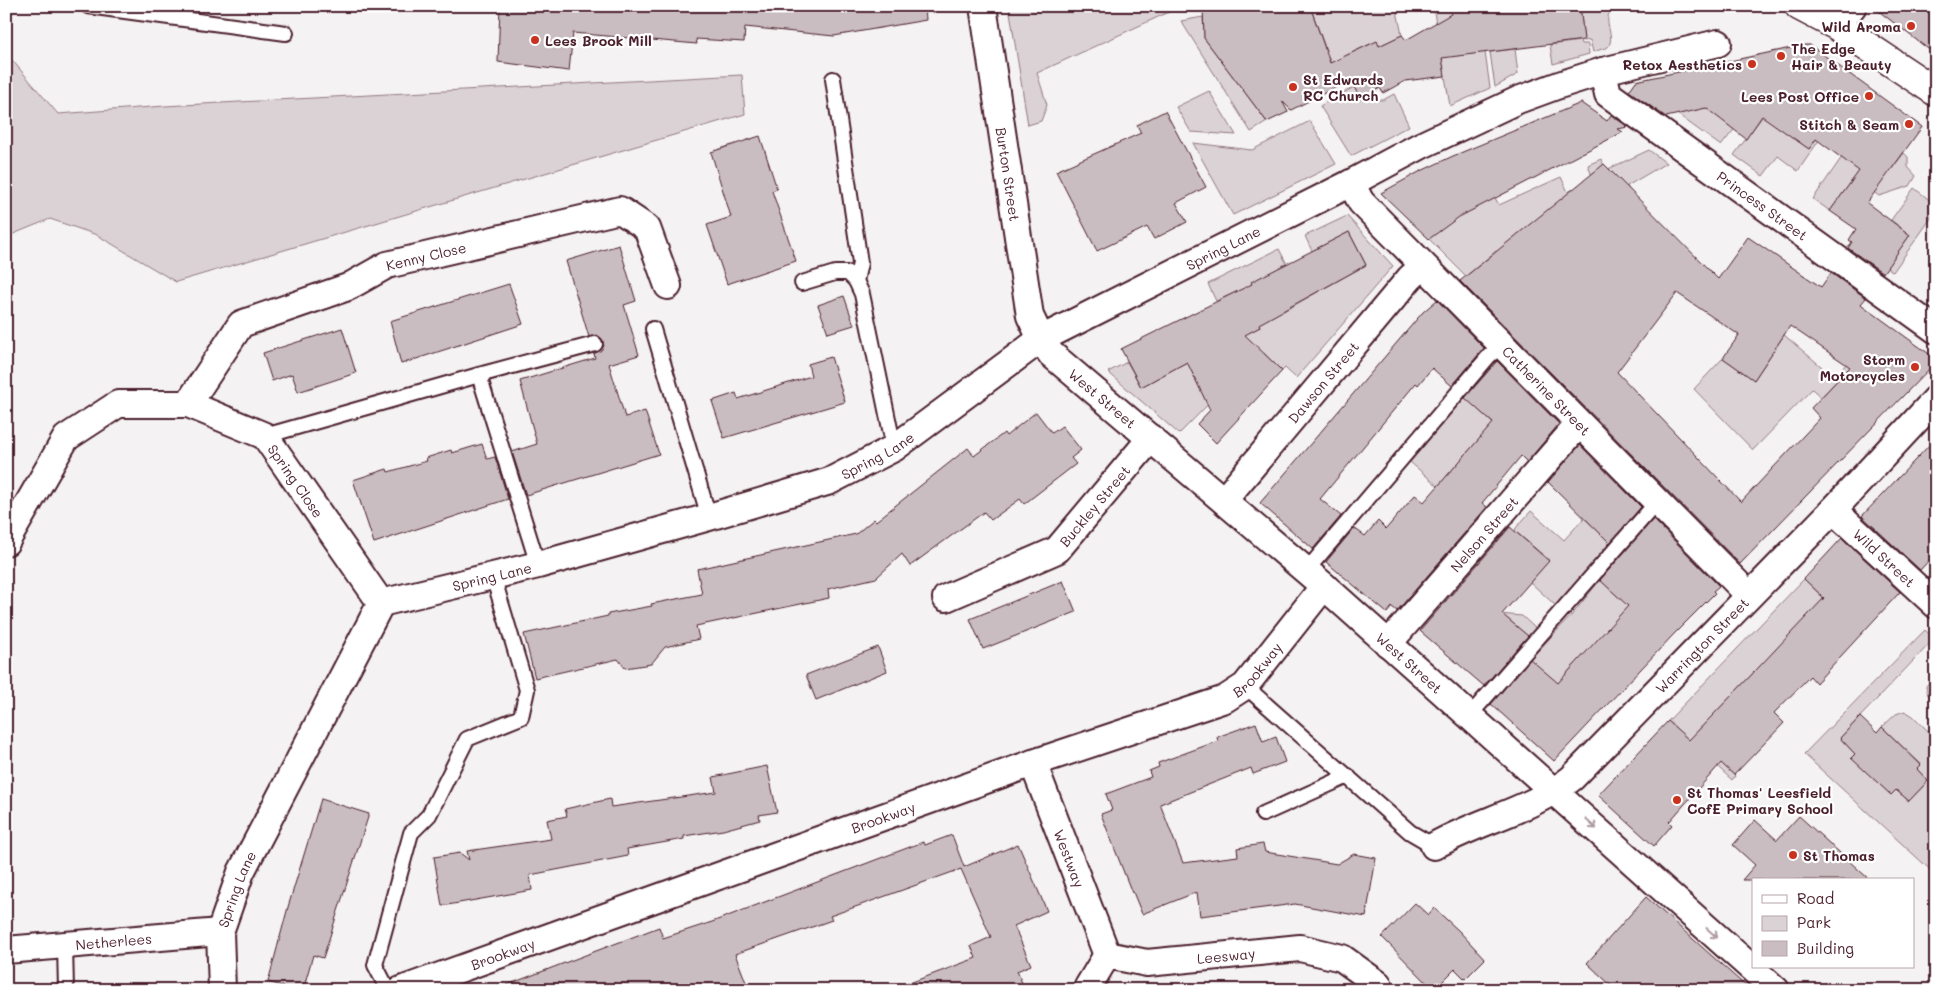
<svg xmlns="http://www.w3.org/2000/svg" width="1942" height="996" viewBox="0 0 1942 996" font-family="Mali,sans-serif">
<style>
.green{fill:#dbd2d5;stroke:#927880}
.building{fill:#cabdc1;stroke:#4a1f2b;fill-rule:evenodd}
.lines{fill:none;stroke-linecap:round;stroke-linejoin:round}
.lane-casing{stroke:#4a1f2b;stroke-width:18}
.street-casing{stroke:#4a1f2b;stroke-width:30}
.primary-casing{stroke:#4a1f2b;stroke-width:31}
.lane{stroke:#fff;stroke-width:14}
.street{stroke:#fff;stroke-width:26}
.primary{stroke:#fff;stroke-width:28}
.oneway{stroke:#ae9aa0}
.poi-dot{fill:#c8321e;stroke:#fff;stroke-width:2}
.labels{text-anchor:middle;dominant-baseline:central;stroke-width:4.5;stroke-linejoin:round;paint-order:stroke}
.poi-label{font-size:14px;font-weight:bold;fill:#4a1f2b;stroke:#fff;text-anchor:end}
.street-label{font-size:14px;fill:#4a1f2b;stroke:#fff}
</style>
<rect width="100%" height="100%" fill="#f4f2f2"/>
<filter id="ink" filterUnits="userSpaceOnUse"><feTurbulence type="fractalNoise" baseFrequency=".02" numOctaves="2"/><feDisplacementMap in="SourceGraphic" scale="10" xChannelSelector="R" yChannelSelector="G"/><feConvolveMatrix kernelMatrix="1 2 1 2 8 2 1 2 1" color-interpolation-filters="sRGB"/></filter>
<g filter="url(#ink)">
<g class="green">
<polygon points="1009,6 1203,6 1203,7 1171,11 1037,73 1047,105 1041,121 1028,125"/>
<polygon points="1310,6 1396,6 1402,35 1373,49 1370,44 1347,55 1338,83"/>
<polygon points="1428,6 1466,6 1450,9 1457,55 1485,52 1490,88 1450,106 1434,12 1429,12"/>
<path d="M1580,6H1614C1599,21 1617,34 1608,47L1593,52L1590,40L1584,41Z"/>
<polygon points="1203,17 1204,38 1267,122 1251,132 1181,21"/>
<polygon points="1580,41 1581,44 1588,44 1589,54 1553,64 1550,45"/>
<polygon points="1515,49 1518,74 1495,87 1490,52"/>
<polygon points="6,53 58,114 165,106 742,75 745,114 176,282 97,235 50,219 6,237"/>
<polygon points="1354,87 1361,99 1383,100 1394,94 1409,126 1351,156 1320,106"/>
<polygon points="1209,91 1236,135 1191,132 1176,107"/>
<polygon points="1747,99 1792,137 1809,149 1826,125 1828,127 1798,171 1778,156 1763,176 1734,155 1762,117 1751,108 1721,146 1677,114"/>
<polygon points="1310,121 1336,164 1233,215 1193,143 1252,150"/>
<polygon points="1853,141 1891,170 1904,153 1908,157 1908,167 1916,176 1910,186 1879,196 1854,178 1830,211 1813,199"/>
<polygon points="1649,150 1666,163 1627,186 1630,191 1522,276 1496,251 1466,276 1429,239 1436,213 1495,198 1499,205 1561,177 1568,192 1593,179 1588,165 1601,159 1606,170"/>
<polygon points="1914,188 1936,205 1936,211 1893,272 1887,267 1910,235 1891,220"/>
<polygon points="1347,216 1393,266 1296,378 1285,368 1282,371 1264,353 1250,368 1228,384 1179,434 1108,372 1127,362 1141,387 1187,362 1260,327 1243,289 1216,301 1208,284 1279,249 1287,264 1282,312 1366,265 1349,232 1312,251 1305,236"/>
<polygon points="1784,335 1835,378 1855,352 1861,356 1821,397 1812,389 1753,450 1694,389 1723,358 1754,380"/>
<polygon points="1465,397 1506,436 1480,438 1438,486 1410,462"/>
<polygon points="1628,504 1636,512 1556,606 1530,582 1549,560 1515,531 1516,528 1531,511 1564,540 1584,518 1600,533"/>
<polygon points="1804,579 1861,634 1851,644 1837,630 1790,696 1759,667 1693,736 1735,776 1732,780 1668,721"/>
<polygon points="1600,580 1617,595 1653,587 1583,670 1575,664 1568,672 1558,698 1530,659 1571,616"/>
<polygon points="1499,614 1522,616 1536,629 1529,637 1510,621"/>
<polygon points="1925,630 1934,639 1840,738 1855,754 1852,758 1891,795 1896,790 1909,801 1928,781 1917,769 1921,764 1882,727 1896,714 1905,711 1913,716 1928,731 1936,723 1936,875 1804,754"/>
<polygon points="1936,675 1936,702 1928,695 1926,686"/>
</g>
<g class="building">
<polygon points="500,6 925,6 926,20 834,36 745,27 744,42 696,39 697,44 573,33 569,71 498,62"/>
<polygon points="1203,6 1310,6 1330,63 1377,41 1379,46 1402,35 1406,40 1451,14 1450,8 1466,6 1580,6 1584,40 1442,58 1445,76 1405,81 1383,93 1380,88 1361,99 1350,80 1291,110 1282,101 1288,112 1267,122 1204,38"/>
<polygon points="1872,6 1936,6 1936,55"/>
<polygon points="1805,45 1810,45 1922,127 1867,203 1910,235 1883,273 1848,248 1852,242 1849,240 1856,229 1830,211 1859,171 1816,139 1809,149 1762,116 1746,139 1706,108 1666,117 1629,91 1636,81"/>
<polygon points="1581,103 1607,121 1611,115 1628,127 1618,129 1623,132 1459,217 1429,239 1381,193 1419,172 1453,156"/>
<polygon points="1165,111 1206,187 1176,203 1187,222 1154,239 1147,227 1097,251 1056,171 1141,133 1137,125"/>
<polygon points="760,136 777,189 772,191 796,261 727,284 707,225 731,217 711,152"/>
<path d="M1604,164L1718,279L1748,237L1821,287L1831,273L1866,298L1861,304L1862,305L1936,359V362L1740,564L1460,281ZM1677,293L1739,335L1723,358L1754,380L1790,326L1850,367L1811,408L1820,418L1741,502L1617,372Z"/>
<polygon points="1349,232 1366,265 1259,324 1260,327 1245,335 1282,371 1216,443 1197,424 1210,410 1187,362 1141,387 1121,349 1252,284 1251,282"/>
<polygon points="619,245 636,301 624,305 639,355 609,364 625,417 645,411 659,454 526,495 512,452 537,444 520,381 595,358 594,353 601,350 604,346 601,338 597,335 589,337 566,261"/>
<polygon points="509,284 523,324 401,364 390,321"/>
<polygon points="844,296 854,325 828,333 818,305"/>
<polygon points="1437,300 1484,348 1452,386 1432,368 1418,385 1416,383 1320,499 1341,516 1313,549 1260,503 1423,312"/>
<polygon points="342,328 356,373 298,392 292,374 272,381 263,353"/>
<polygon points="831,357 845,402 724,438 712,401 736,393 738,399 811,376 808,364"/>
<polygon points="1497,361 1559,424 1527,462 1521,456 1482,503 1487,507 1397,611 1392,607 1387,613 1326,562 1354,528 1365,536 1378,521 1386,529 1415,495 1424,502 1466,454 1493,423 1465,398"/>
<polygon points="1036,412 1052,433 1062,426 1081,450 1071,458 1076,464 1024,504 1020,499 991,520 984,512 910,566 902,554 876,578 828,589 829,598 696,626 699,639 665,647 651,664 625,668 618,659 535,678 524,634 608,616 608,614 652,606 651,604 702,594 697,569 856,534 874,519 876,521 968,448 974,456 1004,433 1006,436"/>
<polygon points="1936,438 1936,553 1920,570 1862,516"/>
<polygon points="482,444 487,459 495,457 508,499 374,543 353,480 387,469 388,472 427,461 426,458 451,450 452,453"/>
<polygon points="1580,445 1641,507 1610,543 1548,482"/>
<polygon points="1653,519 1719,586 1713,591 1715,593 1674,634 1554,761 1491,704 1530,659 1558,683 1628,606 1600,580"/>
<polygon points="1510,527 1549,561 1502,614 1528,636 1484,686 1420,631"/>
<polygon points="1842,538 1900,592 1816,683 1810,676 1774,713 1784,723 1734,775 1721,763 1669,822 1672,825 1654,846 1598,795 1668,721 1689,740 1759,667 1824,598 1804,579"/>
<polygon points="1063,581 1076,612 983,649 970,619"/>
<polygon points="878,647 887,671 816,700 806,675"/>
<polygon points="1860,717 1877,733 1882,727 1921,765 1917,769 1928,781 1909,801 1896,790 1891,795 1851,758 1855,754 1840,738"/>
<polygon points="1256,723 1263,742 1276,737 1285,762 1253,774 1251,768 1160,804 1183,863 1238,856 1237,848 1263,844 1265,852 1337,864 1354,854 1376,858 1366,917 1295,904 1200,916 1197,892 1142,914 1133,892 1132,893 1101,814 1112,810 1106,794 1151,777 1149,771 1159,767 1158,763 1218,741 1217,737"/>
<polygon points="767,766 777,812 759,815 760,820 723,830 684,836 684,839 627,849 628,856 530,875 532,890 442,906 434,857 460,853 469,860 467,851 551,839 547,820 567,816 565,809 610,799 611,807 716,792 713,777"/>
<polygon points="321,799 369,814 323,958 313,955 303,990 295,990 268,982 288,907"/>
<polygon points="1799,816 1870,880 1742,880 1755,865 1733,845 1755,820 1777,840"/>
<polygon points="952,835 964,867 1018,844 1047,911 1014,926 1031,965 1017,971 1025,990 900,990 899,987 976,958 971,946 991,937 961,869 830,916 832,920 735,954 749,990 500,990 499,988 659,927 663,938 712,922 923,842 925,845"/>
<polygon points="1646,897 1750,990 1616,990 1587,963"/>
<polygon points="1415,903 1428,915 1434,908 1459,931 1485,959 1465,979 1455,969 1434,990 1382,937"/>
</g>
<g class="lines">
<g class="lane-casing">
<g id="lane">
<polyline points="88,6 286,33"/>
<polyline points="833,79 860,263 856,281"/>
<polyline points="802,283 835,273 848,273 856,281 862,294 894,448"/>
<polyline points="653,329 709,517"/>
<polyline points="479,375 538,565"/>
<polyline points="265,436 479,375 595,344"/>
<polyline points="1306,571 1489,356 1501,345"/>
<polyline points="1245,686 1410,832 1434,846"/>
<polyline points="1470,715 1657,502"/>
<polyline points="1263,814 1348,776"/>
<polyline points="65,945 66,990"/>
<polyline points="388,990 375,965 411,833 429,815 467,739 521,717 527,690 493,576"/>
</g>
</g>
<g class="street-casing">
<g id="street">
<path id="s1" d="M983,6L1030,316L1041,339L1051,354L1324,586L1776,990"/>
<polyline points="1837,26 1853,6"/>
<path id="s2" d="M1603,71L1608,94L1936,330"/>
<path id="s3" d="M1351,183L1361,202L1749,595"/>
<path id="s4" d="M188,404L241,324L348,287L387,265L620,210L647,228L668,286"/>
<path id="s5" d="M1224,500L1410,278L1423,266"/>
<path id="s6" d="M1833,510L1936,605"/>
<path id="s7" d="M6,542L66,438L118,404H188L265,436L381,603"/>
<path id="s8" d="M946,598L1057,550L1151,438"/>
<path id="s9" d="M1388,644L1579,424"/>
<path id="s10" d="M1033,763L1107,955"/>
<path id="s11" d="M1434,846C1477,821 1533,810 1572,778L1833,510L1936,399"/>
<path id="s12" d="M6,950L220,932"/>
<path id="s13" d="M222,990L220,932L241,872L381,603L538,565L709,517L830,481L894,448L1041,339L1351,183L1420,146L1518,100L1559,85L1603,71L1718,43"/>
<path id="s14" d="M401,990L1033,763L1225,699L1245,686L1324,586"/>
<path id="s15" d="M1086,990L1107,955L1147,963L1300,948L1342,958L1378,984L1381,990"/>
</g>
</g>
<g class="primary-casing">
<polyline id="primary" points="1799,6 1837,26 1936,92"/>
</g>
<use href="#lane" class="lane"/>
<use href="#street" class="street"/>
<use href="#primary" class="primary"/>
</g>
<defs><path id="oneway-shaft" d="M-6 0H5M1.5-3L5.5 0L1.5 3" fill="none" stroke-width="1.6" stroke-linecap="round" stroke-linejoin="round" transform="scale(1.25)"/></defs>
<g class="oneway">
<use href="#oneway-shaft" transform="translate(1591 824) rotate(42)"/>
<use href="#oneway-shaft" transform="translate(1712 933) rotate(42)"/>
</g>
</g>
<g class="poi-dot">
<circle cx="1911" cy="26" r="5"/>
<circle cx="535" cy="40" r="5"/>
<circle cx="1781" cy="56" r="5"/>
<circle cx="1752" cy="64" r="5"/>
<circle cx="1293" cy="87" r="5"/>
<circle cx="1869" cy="96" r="5"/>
<circle cx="1909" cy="124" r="5"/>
<circle cx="1915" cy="367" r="5"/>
<circle cx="1677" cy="800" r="5"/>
<circle cx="1793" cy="855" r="5"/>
</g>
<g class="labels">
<g class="poi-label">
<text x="1901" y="26">Wild Aroma</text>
<text x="545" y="40" text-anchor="start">Lees Brook Mill</text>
<text x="1791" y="48" text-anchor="start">The Edge<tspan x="1791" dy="16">Hair &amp; Beauty</tspan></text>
<text x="1742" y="64">Retox Aesthetics</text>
<text x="1303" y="79" text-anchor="start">St Edwards<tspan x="1303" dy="16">RC Church</tspan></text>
<text x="1859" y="96">Lees Post Office</text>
<text x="1899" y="124">Stitch &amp; Seam</text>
<text x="1905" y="359">Storm<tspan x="1905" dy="16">Motorcycles</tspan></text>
<text x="1687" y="792" text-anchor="start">St Thomas' Leesfield<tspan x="1687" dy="16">CofE Primary School</tspan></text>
<text x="1803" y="855" text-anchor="start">St Thomas</text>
</g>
<g class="street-label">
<text stroke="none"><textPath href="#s1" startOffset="170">Burton Street</textPath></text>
<text stroke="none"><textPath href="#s2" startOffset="214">Princess Street</textPath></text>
<text stroke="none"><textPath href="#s13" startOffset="1349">Spring Lane</textPath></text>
<text stroke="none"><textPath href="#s4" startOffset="294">Kenny Close</textPath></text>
<text stroke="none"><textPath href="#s5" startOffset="154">Dawson Street</textPath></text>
<text stroke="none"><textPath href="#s3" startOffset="286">Catherine Street</textPath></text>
<text stroke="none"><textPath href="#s1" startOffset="425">West Street</textPath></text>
<text stroke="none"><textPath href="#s13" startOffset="944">Spring Lane</textPath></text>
<text stroke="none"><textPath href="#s7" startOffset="390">Spring Close</textPath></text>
<text stroke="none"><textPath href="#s8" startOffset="179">Buckley Street</textPath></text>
<text stroke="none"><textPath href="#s9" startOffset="146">Nelson Street</textPath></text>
<text stroke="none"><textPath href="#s6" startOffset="70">Wild Street</textPath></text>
<text stroke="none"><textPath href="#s13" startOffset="539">Spring Lane</textPath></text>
<text stroke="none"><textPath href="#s11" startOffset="340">Warrington Street</textPath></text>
<text stroke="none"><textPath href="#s1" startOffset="830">West Street</textPath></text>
<text stroke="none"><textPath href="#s14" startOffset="918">Brookway</textPath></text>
<text stroke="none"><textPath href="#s14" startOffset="512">Brookway</textPath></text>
<text stroke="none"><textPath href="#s10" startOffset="102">Westway</textPath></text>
<text stroke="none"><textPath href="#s13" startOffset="104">Spring Lane</textPath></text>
<text stroke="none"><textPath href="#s12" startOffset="108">Netherlees</textPath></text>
<text stroke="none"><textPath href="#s14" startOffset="108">Brookway</textPath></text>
<text stroke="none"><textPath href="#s15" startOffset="161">Leesway</textPath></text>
</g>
</g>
<rect width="1942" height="996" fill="none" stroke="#fff" stroke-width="25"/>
<rect x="12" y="12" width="1917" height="971" fill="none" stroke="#4a1f2b" stroke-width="2" filter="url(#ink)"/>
<rect x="1752" y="878" width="162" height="90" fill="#ffffff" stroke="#b7a5aa"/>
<rect x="1762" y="895" width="25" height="8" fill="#ffffff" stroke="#b7a5aa"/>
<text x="1797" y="904" font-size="15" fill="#4a1f2b">Road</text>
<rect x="1762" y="916" width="25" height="15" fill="#dbd2d5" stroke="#b7a5aa"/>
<text x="1797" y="928" font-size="15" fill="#4a1f2b">Park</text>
<rect x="1762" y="941" width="25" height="15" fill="#cabdc1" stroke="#b7a5aa"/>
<text x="1797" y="954" font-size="15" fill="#4a1f2b">Building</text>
</svg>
